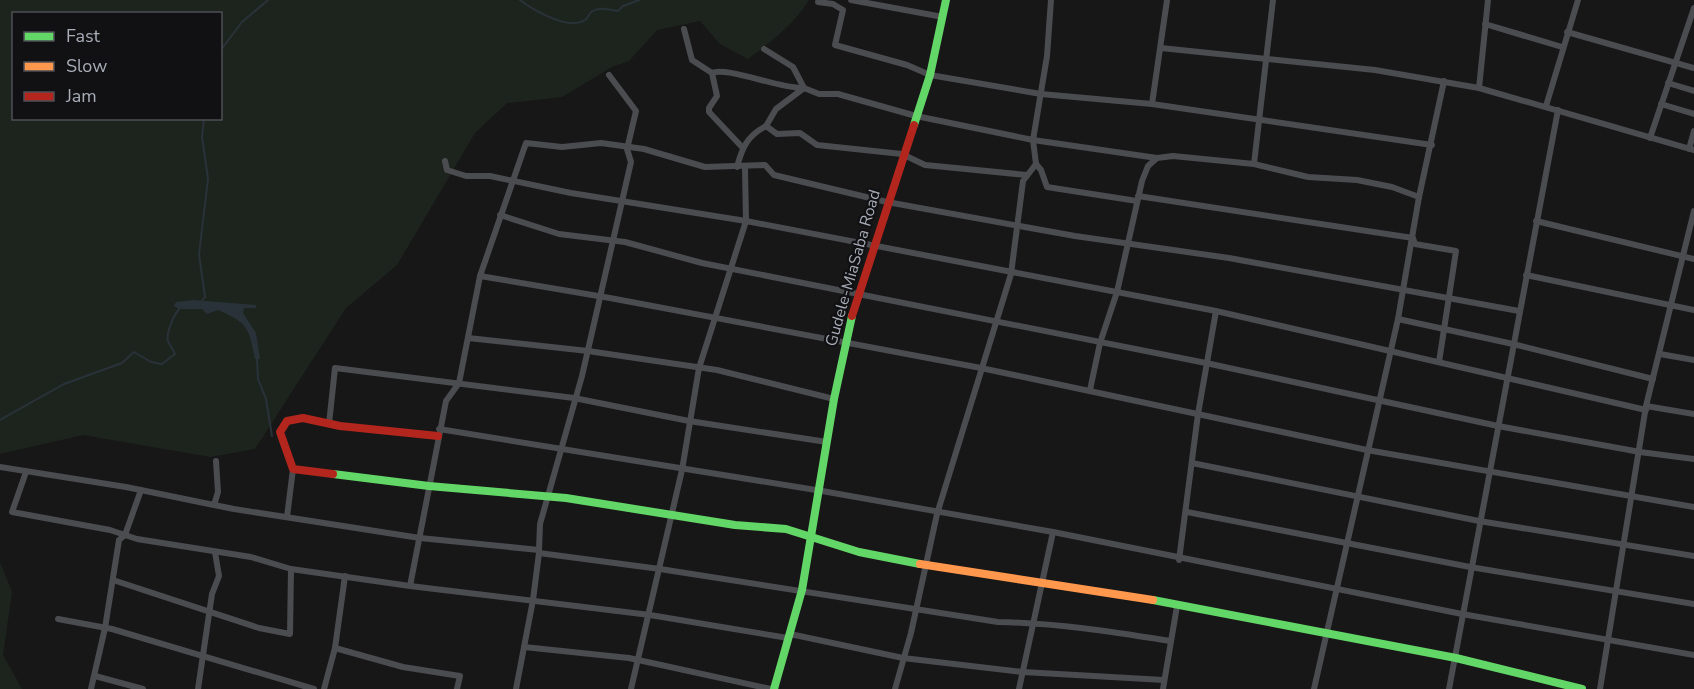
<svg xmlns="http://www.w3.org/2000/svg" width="1694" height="689" viewBox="0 0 1694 689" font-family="'Nunito Sans',sans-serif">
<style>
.green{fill:#1d241e;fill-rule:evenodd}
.water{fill:#2a3239}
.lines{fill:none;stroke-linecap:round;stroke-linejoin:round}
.stream{stroke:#2a3239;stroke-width:2}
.street{stroke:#4b4c50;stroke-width:6}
.fast{stroke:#63d668;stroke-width:8}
.slow{stroke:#ff974d;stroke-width:8}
.jam{stroke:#b3261e;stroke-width:8}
.labels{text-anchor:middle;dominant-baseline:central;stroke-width:4.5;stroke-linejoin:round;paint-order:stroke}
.street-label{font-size:16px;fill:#a8adb8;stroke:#111113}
</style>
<rect width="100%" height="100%" fill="#171717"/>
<g class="green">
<path d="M0,0H809C795,24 770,42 748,59L720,44L700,21L657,30L629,61L612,67L562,97L507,103L475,133L397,265L346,308L255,449L210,457L83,435L0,454ZM14,14H220V118H14Z"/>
<polygon points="0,562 12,592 3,655 22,689 0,689"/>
</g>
<path class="water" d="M193,300L256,305V308H244L243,313L256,333L260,359H255C249,328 248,323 218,310L207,314L202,309H179L174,306L176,302Z"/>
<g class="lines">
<g class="stream">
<path d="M520,0C533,10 569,31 585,20C588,18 589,14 591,12C600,6 609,10 618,11L623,6L639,0"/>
<polyline points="220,51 242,22 268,0"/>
<polyline points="202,301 205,297 199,254 208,179 202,137 204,118"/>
<polyline points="257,359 258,379 266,399 272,436"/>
<path d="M0,420L64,384L122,363L134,352L151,362L162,364L175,354C173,348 169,345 168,341C166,332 174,314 180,308"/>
</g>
<g class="street">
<polyline points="851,0 943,17"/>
<polyline points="818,2 833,4 843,10 835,45 907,65 930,75 1041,94 1152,104 1432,145"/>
<polyline points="1485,24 1562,47"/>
<polyline points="684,29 692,60 712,73 717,96 709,108 709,112 742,147"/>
<polyline points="1567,32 1694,68"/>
<polyline points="1161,48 1375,70 1479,88 1694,150"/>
<polyline points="764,49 793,67 804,88 819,94 838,94 916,116 1033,140 1157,158"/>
<path d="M712,73C726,66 780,89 804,88L776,109L766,126"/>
<polyline points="1668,83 1694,91"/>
<polyline points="1479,88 1488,0"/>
<polyline points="1152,104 1167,0"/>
<polyline points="1661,104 1694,114"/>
<polyline points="1546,106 1578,0"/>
<polyline points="1650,138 1694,8"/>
<polyline points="1689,149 1694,131"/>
<polyline points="445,161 447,170 466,176 490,176 571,193 746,221 1216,311 1646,410"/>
<polyline points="1036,164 1041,170 1047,187 1137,201"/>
<polyline points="1254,164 1273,0"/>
<path d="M737,167C742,148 747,136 766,126L777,134L800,133L817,145L902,154L925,165L1027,175"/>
<polyline points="1138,196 1413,238 1415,244 1456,251 1439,362"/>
<polyline points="500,215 559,234 625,242 702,263 1206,363 1498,426 1640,452 1694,459"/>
<polyline points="1536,221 1694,259"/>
<polyline points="1526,275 1694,310"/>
<polyline points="480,276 610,298 981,368 1367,450 1694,507"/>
<polyline points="1398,319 1513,344 1653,379"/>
<polyline points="468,338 588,351 717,370 834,399"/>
<polyline points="1660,354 1694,360"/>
<polyline points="1090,390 1100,343 1117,292 1142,181 1148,166 1157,158 1173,156 1254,164 1308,177 1357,180 1392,187 1419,197"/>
<polyline points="1646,406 1694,414"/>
<polyline points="329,424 335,368 574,398 689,421 827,442"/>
<polyline points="439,429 822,491 1053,532 1462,614 1694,655"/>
<path d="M216,461L218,492L214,505L234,509L420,538L539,550V553L660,569L998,622C1057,623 1113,632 1170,641"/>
<polyline points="1192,463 1479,521 1694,556"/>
<polyline points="0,467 126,487 214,505"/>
<polyline points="26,472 12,512 110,530 137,539 251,557 291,569 410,586 650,615 788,638"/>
<polyline points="1187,512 1470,567 1694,604"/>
<polyline points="287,517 293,469"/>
<polyline points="539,550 540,524 582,376 631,162 627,149 636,111 609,75"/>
<polyline points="1179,560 1198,414 1216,311"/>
<polyline points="113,580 259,628 290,634 291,569"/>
<polyline points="410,586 446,401 459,383 480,276 526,143 562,147 601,143 644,149 705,167 765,165 774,175 887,202 1075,236 1229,258 1519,311"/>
<polyline points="58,619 112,629 314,689"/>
<polyline points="790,634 903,658 1023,672 1164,680"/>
<polyline points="524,647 629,658 771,689"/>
<polyline points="335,648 403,667 460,676 457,689"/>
<polyline points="95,676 143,689"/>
<polyline points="91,689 105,628 119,540 125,535 141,490"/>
<polyline points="198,689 212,594 219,576 215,552"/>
<polyline points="324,689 335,648 345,576"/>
<polyline points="516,689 533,600 539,553"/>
<polyline points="631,689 682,470 699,368 746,221 745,168"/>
<polyline points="895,689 911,633 937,514 1011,274 1023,181 1036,164 1033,140 1047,56 1051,0"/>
<polyline points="1019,689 1053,532"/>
<polyline points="1163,689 1177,606"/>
<polyline points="1314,689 1398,319 1419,197 1444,81"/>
<polyline points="1449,689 1558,110"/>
<polyline points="1600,689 1646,406 1694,211"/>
</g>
<g class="fast">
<polyline points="914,125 930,75 946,0"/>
<polyline points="333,474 429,486 566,498 735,525 786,529 859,552 920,564"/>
<polyline points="1153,600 1456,658 1582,689"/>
<polyline points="774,689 802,590 834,399 852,316"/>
</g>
<polyline class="slow" points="920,564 1153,600"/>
<g class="jam">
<polyline points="852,316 914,125"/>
<polyline points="333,474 293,469 280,432 287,421 303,418 340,426 438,436"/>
</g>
</g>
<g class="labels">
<g class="street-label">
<text transform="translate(853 268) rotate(-74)">Gudele-MiaSaba Road</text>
</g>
</g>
<rect x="12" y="12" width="210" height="108" fill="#111113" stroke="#4d4f55" stroke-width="1.5"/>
<rect x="24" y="32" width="30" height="9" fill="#63d668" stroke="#4d4f55" stroke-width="1.5"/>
<text x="66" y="42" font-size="18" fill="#a8adb8">Fast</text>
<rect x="24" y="62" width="30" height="9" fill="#ff974d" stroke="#4d4f55" stroke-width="1.5"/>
<text x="66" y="72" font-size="18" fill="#a8adb8">Slow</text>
<rect x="24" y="92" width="30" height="9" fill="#b3261e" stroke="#4d4f55" stroke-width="1.5"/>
<text x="66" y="102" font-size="18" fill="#a8adb8">Jam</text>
</svg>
